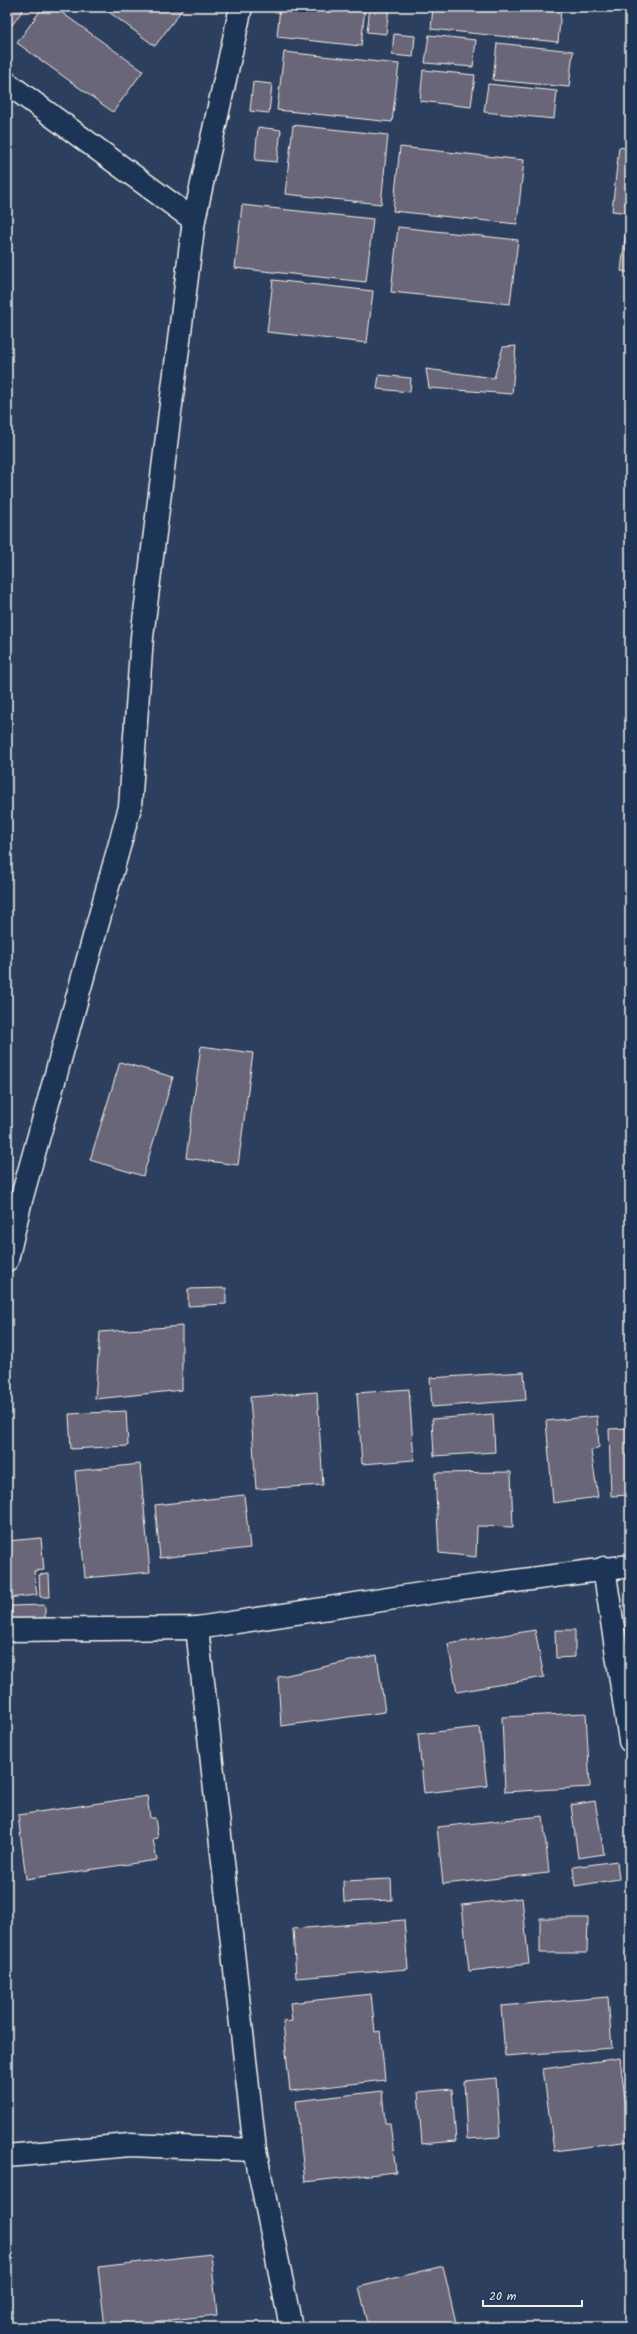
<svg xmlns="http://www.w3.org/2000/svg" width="637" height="2334" viewBox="0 0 637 2334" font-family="Kalam,sans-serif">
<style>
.building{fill:#6b6679;stroke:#f4f1e8}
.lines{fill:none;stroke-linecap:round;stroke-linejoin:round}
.minor-casing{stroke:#f4f1e8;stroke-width:25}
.minor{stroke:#1d3557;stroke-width:22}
</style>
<rect width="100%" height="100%" fill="#2d3f5e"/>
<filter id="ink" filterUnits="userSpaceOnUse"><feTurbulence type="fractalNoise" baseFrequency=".025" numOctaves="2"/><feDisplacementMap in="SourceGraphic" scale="8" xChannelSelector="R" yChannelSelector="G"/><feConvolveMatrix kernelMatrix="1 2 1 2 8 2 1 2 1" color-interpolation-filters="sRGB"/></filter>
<g filter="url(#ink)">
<g class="building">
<polygon points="7,7 25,7 7,32"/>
<polygon points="43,7 54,7 143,71 113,112 17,43"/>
<polygon points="102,7 184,7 155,46"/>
<polygon points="280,7 365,7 361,46 277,37"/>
<polygon points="370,7 389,7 386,34 367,32"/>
<polygon points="433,7 536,7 561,10 558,42 431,29"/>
<polygon points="394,34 415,36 413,57 392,55"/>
<polygon points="429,35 476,40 473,67 425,63"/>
<polygon points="497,43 573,51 569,87 493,80"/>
<polygon points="284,52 399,64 392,122 277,110"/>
<polygon points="423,70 475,75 471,107 420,101"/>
<polygon points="253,82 272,84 269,113 250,111"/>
<polygon points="488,84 557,91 554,119 484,112"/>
<polygon points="630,101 630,132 627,132"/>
<polygon points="293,125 388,135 381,204 285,194"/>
<polygon points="258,127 281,130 277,162 255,160"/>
<polygon points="400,147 524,160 517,224 393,211"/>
<polygon points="619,147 630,149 630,213 612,211"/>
<polygon points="242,205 373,219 366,282 235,268"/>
<polygon points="627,220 630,220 630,273 621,271"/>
<polygon points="398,227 518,240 510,304 391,292"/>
<polygon points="273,280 373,291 367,343 267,332"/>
<polygon points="516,346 512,394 429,388 426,369 494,378 503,347"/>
<polygon points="379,375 411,378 410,392 377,389"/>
<polygon points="201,1046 253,1053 238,1165 186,1158"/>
<polygon points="120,1062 173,1077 143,1176 90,1160"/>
<polygon points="226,1288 226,1304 188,1306 188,1289"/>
<polygon points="182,1326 182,1390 95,1399 100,1332"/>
<polygon points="524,1372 526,1400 432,1407 430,1378"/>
<polygon points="409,1389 414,1460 362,1464 357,1393"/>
<polygon points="317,1392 323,1485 256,1489 250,1397"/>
<polygon points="126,1411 128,1446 71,1449 69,1414"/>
<polygon points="493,1414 495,1452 434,1456 432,1419"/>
<polygon points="597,1416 599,1447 591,1451 598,1497 553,1503 546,1421"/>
<polygon points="630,1428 630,1495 611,1496 609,1429"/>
<polygon points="140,1464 150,1572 85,1578 75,1471"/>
<polygon points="511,1472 513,1527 477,1526 476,1557 439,1553 435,1473"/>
<polygon points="244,1495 250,1548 160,1558 155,1505"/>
<polygon points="41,1538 44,1570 34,1571 37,1595 7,1598 7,1541"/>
<polygon points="49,1574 50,1597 40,1597 39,1575"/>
<polygon points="45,1605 45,1620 12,1621 11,1606"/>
<polygon points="535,1630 544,1677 457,1692 448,1644"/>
<polygon points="555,1630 575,1630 575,1657 556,1658"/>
<polygon points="377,1655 385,1712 281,1726 278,1677"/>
<polygon points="586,1713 590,1787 505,1792 502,1717"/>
<polygon points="480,1727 487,1786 424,1793 418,1734"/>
<polygon points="147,1796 150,1818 155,1818 158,1838 153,1839 157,1860 26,1879 18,1815"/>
<polygon points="595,1801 604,1854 578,1858 571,1805"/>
<polygon points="543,1816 549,1873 443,1884 437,1827"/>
<polygon points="617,1861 619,1879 575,1886 573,1867"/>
<polygon points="391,1879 392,1900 344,1902 343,1881"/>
<polygon points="522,1898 529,1964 469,1971 462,1905"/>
<polygon points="540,1918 588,1918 587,1953 540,1953"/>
<polygon points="404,1920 408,1969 296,1978 293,1929"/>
<polygon points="371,1994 375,2032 380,2031 385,2080 290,2091 283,2022 292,2021 290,2003"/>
<polygon points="608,1997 612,2048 505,2056 501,2006"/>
<polygon points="620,2058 630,2141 554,2151 543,2069"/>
<polygon points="496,2078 500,2137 467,2139 464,2081"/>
<polygon points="452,2089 456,2141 422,2144 418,2092"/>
<polygon points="382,2091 385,2123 390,2123 396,2172 305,2182 296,2101"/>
<polygon points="211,2254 217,2315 105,2327 98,2267"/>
<polygon points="443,2266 457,2327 369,2327 359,2287"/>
</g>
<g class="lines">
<g class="minor-casing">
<g id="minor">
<polyline points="7,83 194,220"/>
<polyline points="7,1260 20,1204 130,807 142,637 194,220 241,7"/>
<polyline points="604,1568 630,1741"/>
<polyline points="197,1628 255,2150"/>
<polyline points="7,1630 197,1628 454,1589 630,1566"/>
<polyline points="7,2156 130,2145 255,2150 291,2327"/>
</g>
</g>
<use href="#minor" class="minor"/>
</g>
</g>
<rect width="637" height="2334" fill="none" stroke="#1d3557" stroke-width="24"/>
<rect x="12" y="12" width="613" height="2310" fill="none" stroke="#f4f1e8" stroke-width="1.5" filter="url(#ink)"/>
<path d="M483 2300v6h99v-6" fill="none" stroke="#f4f1e8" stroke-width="2"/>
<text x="489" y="2300" font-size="12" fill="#f4f1e8" stroke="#1d3557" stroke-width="3" paint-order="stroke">20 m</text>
</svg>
